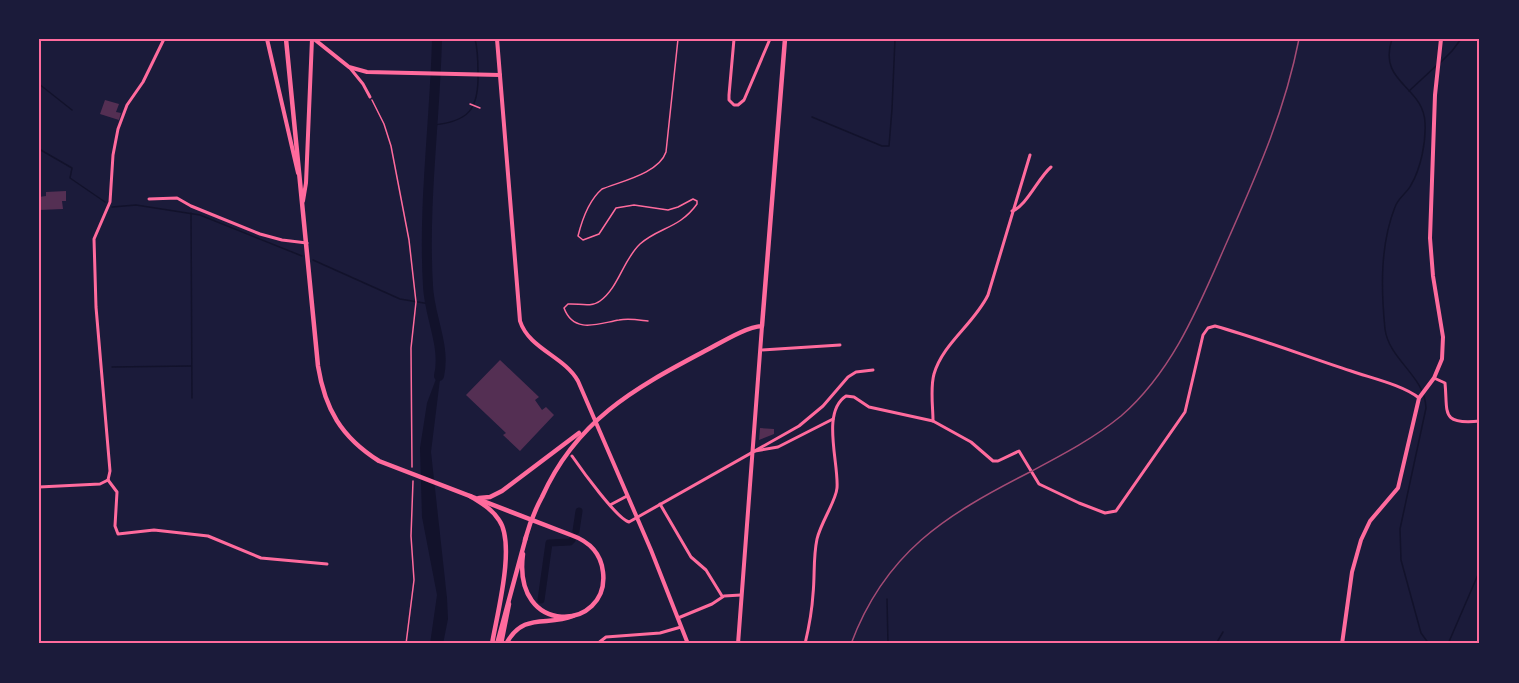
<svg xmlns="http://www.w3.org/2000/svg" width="1519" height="683" viewBox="0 0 1519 683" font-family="'PT Sans Narrow',sans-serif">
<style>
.water{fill:#12122b}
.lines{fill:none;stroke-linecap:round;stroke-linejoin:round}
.stream{stroke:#12122b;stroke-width:1.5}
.canal{stroke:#12122b;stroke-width:7}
.river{stroke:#12122b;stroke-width:10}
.building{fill:#542f53}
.path{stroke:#ff6b9d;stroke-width:1.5}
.minor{stroke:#ff6b9d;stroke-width:3}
.tertiary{stroke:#ff6b9d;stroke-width:4}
.secondary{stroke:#ff6b9d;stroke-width:4}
.primary{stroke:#ff6b9d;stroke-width:4.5}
.trunk{stroke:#ff6b9d;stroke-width:4.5}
.rail{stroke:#a44b75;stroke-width:1.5}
.neatline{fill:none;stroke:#ff6b9d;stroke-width:2}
</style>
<rect width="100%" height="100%" fill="#1b1b3a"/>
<polygon class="water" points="442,363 431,452 447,598 448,619 443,644 430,644 437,595 422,517 420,448 427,403"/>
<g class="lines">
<g class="stream">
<path d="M1392,39C1377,83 1424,86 1425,123C1426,142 1421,168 1411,185C1407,193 1398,198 1395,207C1380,245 1381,289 1385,329C1389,360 1425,376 1426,408L1400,529L1401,560L1421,633L1429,644"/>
<polyline points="1440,63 1452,51 1461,39"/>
<polyline points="39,84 72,110"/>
<polyline points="1409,91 1436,66"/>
<polyline points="812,117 882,146 889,146 892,109 895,39"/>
<path d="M432,125C469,122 479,109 478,73C478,61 478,50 475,39"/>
<polyline points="39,149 72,168 70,178 105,202"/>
<polyline points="112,207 136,205 200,215 302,256"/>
<polyline points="191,213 192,398"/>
<polyline points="313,260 400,299 430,304"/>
<polyline points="112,367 191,366"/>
<polyline points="887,599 888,644"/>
<polyline points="1216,644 1223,632"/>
<polyline points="1448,644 1480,570"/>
</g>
<g class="canal">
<polyline points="576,531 579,511"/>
<polyline points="541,600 549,543 570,542 572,540"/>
</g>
<path class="river" d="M437,39C435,121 423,204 428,286C429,316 446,346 439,376"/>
</g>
<g class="building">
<polygon points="105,100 119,104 116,112 121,113 119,120 100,114"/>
<polygon points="66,191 66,201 62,201 63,209 39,210 39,197 46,196 46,192"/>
<polygon points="500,360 539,397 535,400 542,410 546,407 554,415 520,451 503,435 506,433 466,395"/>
<polygon points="760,428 774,429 774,434 759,440"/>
</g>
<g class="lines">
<g class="path">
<polyline points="372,100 384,124 391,146 409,240 416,302 411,348 412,467"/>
<polyline points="470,104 480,108"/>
<path d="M648,321C639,320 629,318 619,320C600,323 574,335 564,308L568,304C578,303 591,308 600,301C619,287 623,260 640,244C659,227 679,229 697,204V201L693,199L678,207L668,210L634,205L616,208L599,234L583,240L578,236C582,220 589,200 602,189C622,181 659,173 666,152L678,39"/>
<polyline points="406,644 414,580 411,536 413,481"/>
</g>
<g class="minor">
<polyline points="734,39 729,95 729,100 734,105 738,105 744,100 770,39"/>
<polyline points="350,68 363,84 370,97"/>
<polyline points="149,199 177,198 191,206 260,234 282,240 307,243"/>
<path d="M1012,211C1026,207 1038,178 1051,167"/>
<polyline points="761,350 840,345"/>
<path d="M1434,378L1445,383C1448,413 1440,425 1480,421"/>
<path d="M933,421C933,407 930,388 934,374C943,343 974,324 988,295L1030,155"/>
<polyline points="755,451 778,447 833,419"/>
<path d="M572,456C581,469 617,519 629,522L799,426L823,406L848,377L856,372L873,370"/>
<polyline points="108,480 110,471 96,307 94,239 110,202 113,155 118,129 127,105 143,82 164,39"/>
<polyline points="108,480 117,492 115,526 118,534 154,530 208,536 261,558 327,564"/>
<polyline points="39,487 100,484 108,480"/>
<polyline points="660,504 691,557 706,570 722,596"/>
<polyline points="610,505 627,496"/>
<polyline points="678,618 712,604 724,596 741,595"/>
<polyline points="597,644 606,637 660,633 681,627"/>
<path d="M805,644C809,627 812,611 813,594C815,575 813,558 817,539C821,522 836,501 837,488C839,463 821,412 846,396L854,397L869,407L933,421L971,442L993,461H998L1019,451L1039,484L1079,503L1105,513L1116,511L1185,412L1203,335L1208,328L1215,326C1261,339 1305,356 1351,371C1371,378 1403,385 1419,398"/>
</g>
<g class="tertiary">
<polyline points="267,39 298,173"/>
<polyline points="314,39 349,67 367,72 500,75"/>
<path d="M497,39L520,321C529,349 564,356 578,381L651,550L688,644"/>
<polyline points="303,201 306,183 312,39"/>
<polyline points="1342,644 1352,572 1361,540 1370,521 1398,488 1419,398 1434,378 1442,359 1443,337 1433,276 1430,238 1435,95 1441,39"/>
</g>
<polyline class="secondary" points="738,644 762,326"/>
<g class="primary">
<path d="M286,39L318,366C325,409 341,437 379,461L571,535C588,541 601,553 603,572C610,631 512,638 523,554"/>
<polyline points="479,498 490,497 502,491 579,433"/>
<path d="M525,540C529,525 535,510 542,497C576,421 633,389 703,352C719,344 745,327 762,326L785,39"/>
</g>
<g class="trunk">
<path d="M470,496C481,503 492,509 499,520C516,544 497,614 492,644"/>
<polyline points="497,644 526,537"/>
<polyline points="501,644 509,604"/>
<path d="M506,644C524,611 547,627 573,616"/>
</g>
<path class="rail" d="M851,644C885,552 946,515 1028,473C1060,456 1093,439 1121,416C1176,368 1201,300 1230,235C1259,169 1285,110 1299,39"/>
</g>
<rect width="1519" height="683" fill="none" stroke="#1b1b3a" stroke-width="81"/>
<rect x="40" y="40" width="1438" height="602" class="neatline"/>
</svg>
